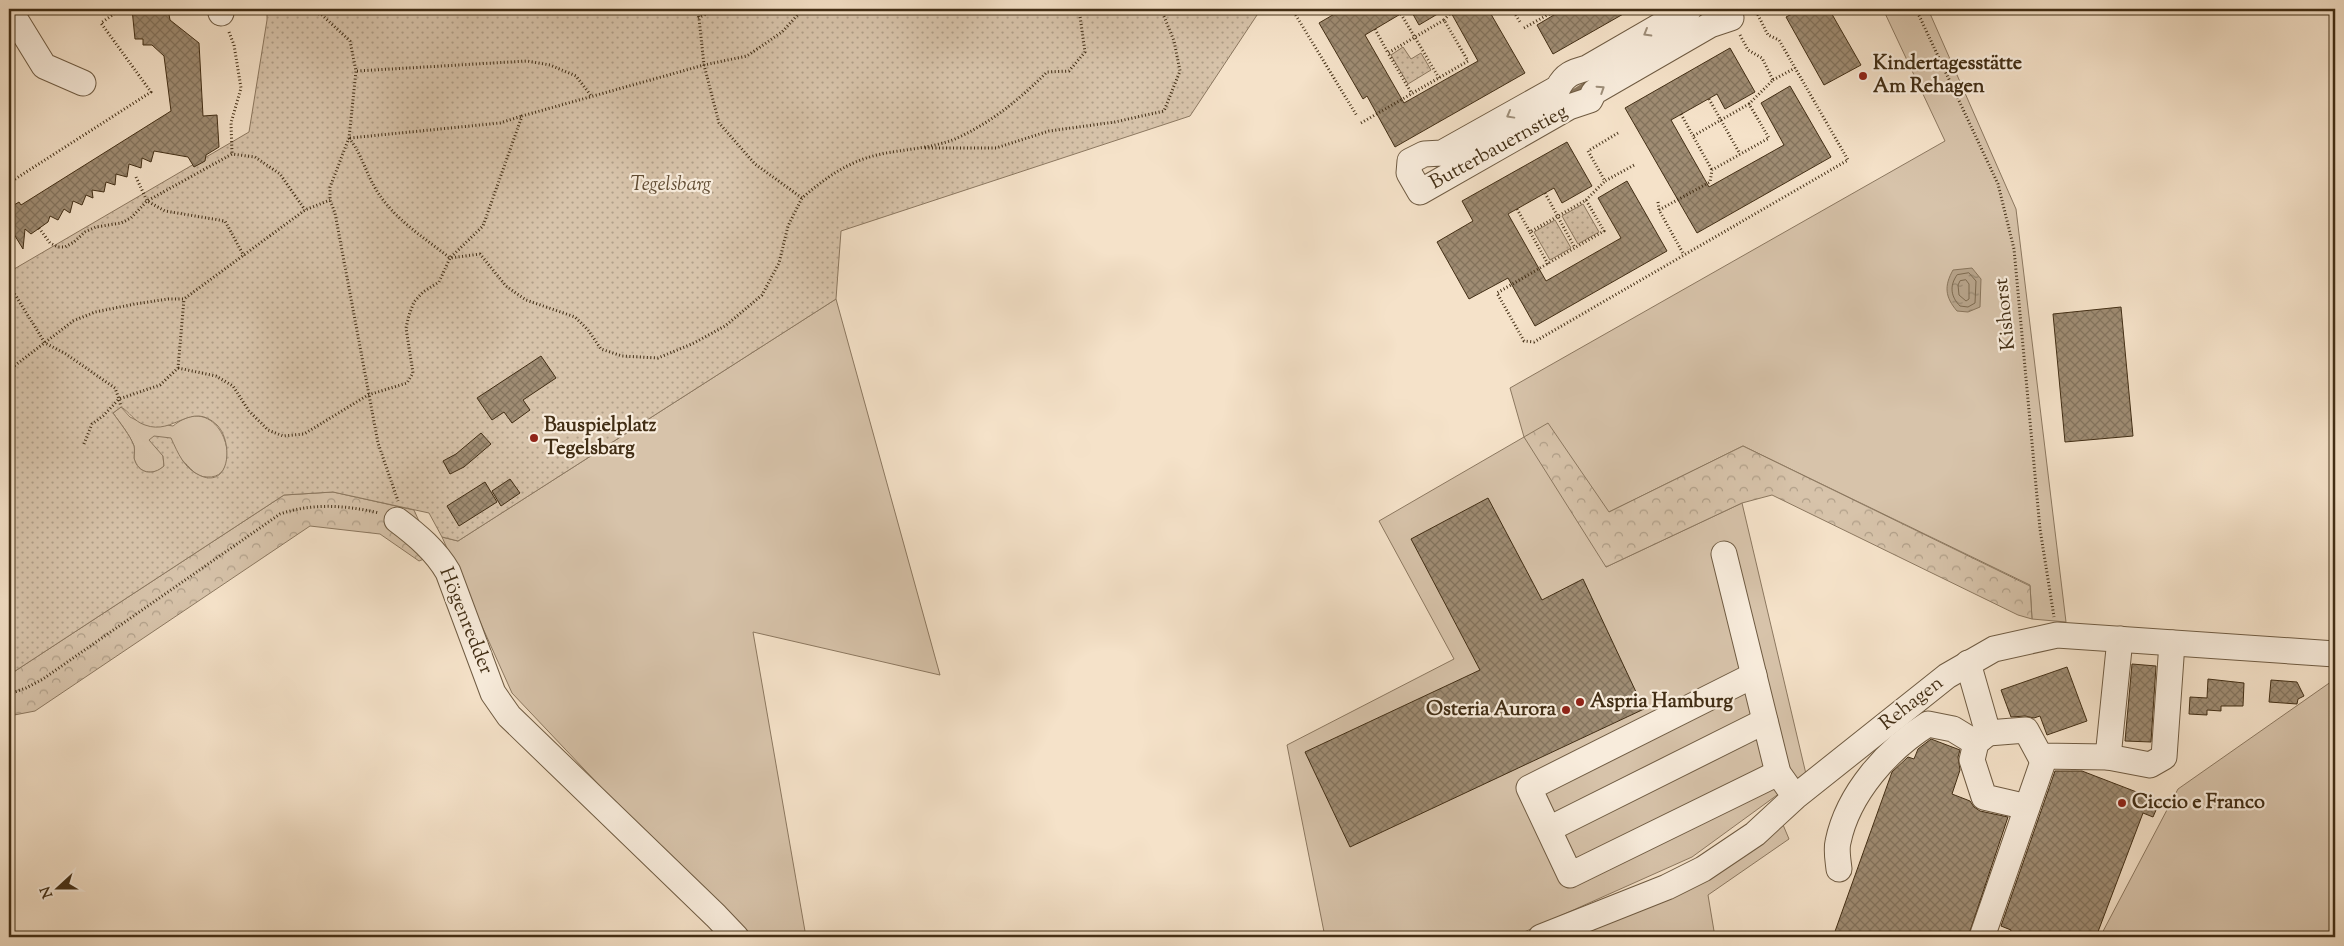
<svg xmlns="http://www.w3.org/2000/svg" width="2344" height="946" viewBox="0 0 2344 946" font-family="'Sorts Mill Goudy',serif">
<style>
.green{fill:#d7c3aa;stroke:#8c7860}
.forest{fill:url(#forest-crowns);stroke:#8c7860}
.park{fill:url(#park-dots);stroke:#8c7860;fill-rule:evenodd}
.water{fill:url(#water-ripples);stroke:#89755c}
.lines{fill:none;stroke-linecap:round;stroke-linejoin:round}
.shore{stroke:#7d6a50;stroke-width:1}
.stream{stroke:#89755c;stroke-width:5}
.building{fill:url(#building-cross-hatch);stroke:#422e15}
.minor-casing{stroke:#6f5b42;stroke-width:27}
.path{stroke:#422e15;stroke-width:3;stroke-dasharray:1 2.5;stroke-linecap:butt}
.minor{stroke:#f8ecdc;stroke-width:25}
.oneway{stroke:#9d8d78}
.poi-dot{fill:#8f2418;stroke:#f8ecdc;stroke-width:2}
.labels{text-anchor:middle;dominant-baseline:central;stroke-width:4.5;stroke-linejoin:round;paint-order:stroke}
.poi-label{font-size:20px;font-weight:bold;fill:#422e15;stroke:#f8ecdc;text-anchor:start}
.street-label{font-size:20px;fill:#422e15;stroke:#f8ecdc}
.park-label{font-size:20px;font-style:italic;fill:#604c33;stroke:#f8ecdc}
</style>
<defs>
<pattern id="forest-crowns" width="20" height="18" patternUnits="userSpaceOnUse" patternTransform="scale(1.25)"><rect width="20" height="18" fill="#d7c3aa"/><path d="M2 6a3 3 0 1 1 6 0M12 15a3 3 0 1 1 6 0" fill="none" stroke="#b09f89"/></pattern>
<pattern id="park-dots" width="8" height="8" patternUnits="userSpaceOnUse" patternTransform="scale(1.25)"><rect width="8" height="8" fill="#d7c3aa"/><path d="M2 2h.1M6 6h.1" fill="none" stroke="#b09f89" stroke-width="1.8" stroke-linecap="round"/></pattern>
<pattern id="water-ripples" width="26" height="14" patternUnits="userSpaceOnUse" patternTransform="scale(1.25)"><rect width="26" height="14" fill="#b8a58c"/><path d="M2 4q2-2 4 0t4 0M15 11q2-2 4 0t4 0" fill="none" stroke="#978771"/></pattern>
<pattern id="building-cross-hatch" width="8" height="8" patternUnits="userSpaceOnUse" patternTransform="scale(1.25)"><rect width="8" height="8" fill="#9f8c73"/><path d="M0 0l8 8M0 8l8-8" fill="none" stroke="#83735d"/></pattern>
</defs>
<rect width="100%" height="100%" fill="#f5e2c9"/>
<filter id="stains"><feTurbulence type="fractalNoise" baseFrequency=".004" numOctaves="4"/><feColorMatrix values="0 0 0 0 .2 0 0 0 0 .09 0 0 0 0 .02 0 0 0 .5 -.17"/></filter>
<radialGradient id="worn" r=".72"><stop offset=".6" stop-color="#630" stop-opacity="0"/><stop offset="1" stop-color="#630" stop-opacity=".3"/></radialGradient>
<g class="green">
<polygon points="1883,9 1928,9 2016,209 2066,622 2032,619 2030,585 1743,446 1609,512 1606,567 1742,503 1806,774 1692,857 1513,937 1325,937 1287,745 1454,659 1379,521 1524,437 1510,388 1945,141"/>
<polygon points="836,299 940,675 753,632 806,937 743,937 512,693 442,537 458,541"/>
<path d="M121,407L130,417L136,420L173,426C222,386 248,480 207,477C195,477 190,467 182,460C175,454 164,450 155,445L163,456L164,466C154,476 138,474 134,458C134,454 135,450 134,446C130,435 120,423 113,413Z"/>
<polygon points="2335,679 2335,937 2100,937 2178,789"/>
<polygon points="1781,820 1789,839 1708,895 1715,937 1559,937"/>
</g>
<g class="forest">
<polygon points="1548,423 1609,512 1743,446 2030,586 2032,619 2018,615 1772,495 1742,503 1606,567 1524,437"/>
<polygon points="333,492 414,510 434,555 419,561 380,534 310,526 35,711 9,716 9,675 284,495"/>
</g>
<g class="park">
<path d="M267,9H1261L1190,116L841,231L836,299L458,541L442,537L429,513L333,492L284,495L9,675V272L249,132L267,20ZM121,407C130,412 133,421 145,425C174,436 191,400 217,425C233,441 231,488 201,476C184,469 178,453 171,438L154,436L149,440L163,456L164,466C153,476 138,474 134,458C134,454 135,450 134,446C130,435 120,423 113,413Z"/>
<polygon points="1403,47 1411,59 1421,53 1431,70 1408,84 1391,55"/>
<polygon points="1583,204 1599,232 1578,244 1562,216"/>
<polygon points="1555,220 1571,248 1550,260 1534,232"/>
</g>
<path class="water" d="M1972,268L1981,279L1980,307L1968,312L1957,311C1945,297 1944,286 1953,270Z"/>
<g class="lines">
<g class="shore">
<path d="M1969,273L1976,281L1975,303L1968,307L1960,306C1951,297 1949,286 1957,275Z"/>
<polygon points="1966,280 1969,284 1969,299 1966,301 1959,295 1958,285 1960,281"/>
</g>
<polyline class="stream" points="1573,92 1589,82"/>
</g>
<g class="building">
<polygon points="132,9 168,9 170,20 199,43 203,116 217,115 219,147 206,155 205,161 194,167 188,157 154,151 151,162 142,158 141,168 129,164 127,177 116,174 115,185 106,182 104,192 92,190 93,198 86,195 82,205 73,201 70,213 64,209 58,220 50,216 48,222 31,234 25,229 23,249 9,226 9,208 19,202 21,205 171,111 164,56 152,45 143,45 143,39 135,39"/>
<polygon points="1343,9 1409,9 1365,35 1404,103 1478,61 1449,9 1488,9 1525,73 1395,147 1367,96 1363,99 1319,23"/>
<polygon points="1410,9 1446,9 1419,25"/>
<polygon points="1564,9 1632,9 1553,54 1537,25"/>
<polygon points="1802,9 1829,9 1861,65 1824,85 1786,17"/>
<polygon points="1730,48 1755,92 1725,109 1717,94 1671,120 1709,187 1784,145 1761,103 1790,86 1831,157 1697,233 1625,108"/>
<polygon points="1567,142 1592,186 1562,203 1554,188 1508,214 1546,281 1621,238 1598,198 1627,181 1667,251 1535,326 1508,278 1469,299 1437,242 1473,221 1462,201"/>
<polygon points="2121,307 2133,436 2065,442 2053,314"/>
<polygon points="541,356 556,378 523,400 530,410 512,423 504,412 492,420 477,398"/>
<polygon points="481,433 491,444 464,467 450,474 443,461 456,454"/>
<polygon points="510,479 520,493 501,506 492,491"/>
<polygon points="485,482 497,502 459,526 447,506"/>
<polygon points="1488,498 1542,600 1583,579 1644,709 1350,847 1305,752 1480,670 1411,539"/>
<polygon points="2132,664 2156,666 2151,742 2125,741"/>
<polygon points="2067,667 2087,721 2047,735 2040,716 2034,718 2025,716 2011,717 2001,690"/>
<polygon points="2208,679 2244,683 2243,706 2221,706 2221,711 2207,710 2207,715 2189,714 2190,697 2207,698"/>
<polygon points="2271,680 2297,682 2304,696 2298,699 2297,704 2269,702"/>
<polygon points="1931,739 1960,750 1958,757 1960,770 1952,794 1970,801 1974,807 1980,811 2008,817 1968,937 1833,937 1892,772 1908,757 1914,759 1918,749"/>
<polygon points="2055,771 2082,771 2160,801 2153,817 2143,813 2096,937 2008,937 2011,930 2001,926"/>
</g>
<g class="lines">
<g class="minor-casing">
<g id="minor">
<polyline points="9,9 44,66 83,83"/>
<polyline points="220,9 221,13"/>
<path d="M1689,9L1587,68C1573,72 1565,74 1558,88L1442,153L1424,154L1410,161L1409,173L1420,192L1569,107L1590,100L1594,92L1710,25L1731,18"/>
<path d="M397,520C417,535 436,551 448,572L493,693L509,716L716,916L736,937"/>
<polyline points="1724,554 1778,773 1788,787"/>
<polyline points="1968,663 1988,733 2026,730 2040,756 2108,757 2120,639"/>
<polyline points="1754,675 1529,788 1570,875 1778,773"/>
<polyline points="1988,733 1976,743 1972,760 1984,797 2027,807"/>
<polyline points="2108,757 2150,765 2164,757 2172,643"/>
<polyline points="1549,829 1765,721"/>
<path d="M1839,869C1838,860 1836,850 1838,842C1848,793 1888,749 1928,724L1953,729L1976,743"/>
<polyline points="1541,937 1667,887 1703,869 1755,834 1795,797 1947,676 1994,649 2057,635 2335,654"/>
<polyline points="1982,937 2045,756"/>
</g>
</g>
<g class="path">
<polyline points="305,9 322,15 350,41 356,71 349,138 330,187 330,200 335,213 378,443 398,501"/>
<path d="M698,9L704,65L719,123L755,164L802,198C824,179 847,162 877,155C902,149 930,149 955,139C991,123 1020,99 1047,72L1069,71L1085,52L1079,9"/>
<polyline points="1292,9 1357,116"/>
<polyline points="1512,9 1520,22"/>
<polyline points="1916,9 1998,184 2014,249 2040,529 2054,617"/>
<polyline points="1401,14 1439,78"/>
<polyline points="698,18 717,9"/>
<polyline points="1444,20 1454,9"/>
<polyline points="1524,28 1558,9"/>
<polyline points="1375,29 1388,53"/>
<polyline points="229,32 234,45 241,88 231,123 232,154"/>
<polyline points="1740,35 1748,50 1762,58 1773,80 1749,104"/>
<polyline points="357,71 527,61 550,65 576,76 592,97"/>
<polyline points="1773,80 1795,68"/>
<polyline points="1709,99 1740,154"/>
<polyline points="1681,114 1693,136"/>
<polyline points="1361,123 1468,61 1444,20 1388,53 1412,94"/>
<polyline points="1618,133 1588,151 1605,181 1636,164"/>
<path d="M349,138C361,153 365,170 374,186C391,217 423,237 450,258L483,226L522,116L704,65L747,56L782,32L803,9"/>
<polyline points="350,138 500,123 522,116"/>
<polyline points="925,148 996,148 1049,131 1115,122 1164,111 1180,71 1174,41 1161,9"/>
<polyline points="9,172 14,180"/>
<polyline points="136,177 147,201 165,211 225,221 244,256"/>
<polyline points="9,183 151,92 101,23 114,14 111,9"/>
<polyline points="1545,193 1575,248"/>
<polyline points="1586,200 1605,181"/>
<polyline points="1658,202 1659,210 1684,255"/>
<polyline points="1517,209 1530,232"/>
<polyline points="1659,210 1710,182 1712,170 1769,138 1749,104 1693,136 1712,170"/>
<polyline points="39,228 50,243 58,247 65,247 74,242 85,232 96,227 121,223 131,218 147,201 232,154 255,157 280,174 305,210"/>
<polyline points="1548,264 1530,232 1586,200 1604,231 1497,293 1524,341 1534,342 1848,160 1779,40 1768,35 1755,9"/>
<polyline points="9,285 45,343 66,354 115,388 119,399 160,385 178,368 184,299"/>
<polyline points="178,368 216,376 233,386 249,411 268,430 283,436 304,434 368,395 407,383 413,373 406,328 409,315 414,302 423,292 439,282 450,258 480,254 506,286 526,300 575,317 588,330 601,349 622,356 658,358 694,343 725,326 762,295 779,263 788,226 802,198"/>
<polyline points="9,370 73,321 95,312 135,304 168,299 184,299 305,210 330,200"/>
<polyline points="84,444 92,424 103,416 119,399 121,407"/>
<path d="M9,694L26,688L43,679L280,514C312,503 345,505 379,513"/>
</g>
<use href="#minor" class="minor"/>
</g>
<defs><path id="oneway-chevron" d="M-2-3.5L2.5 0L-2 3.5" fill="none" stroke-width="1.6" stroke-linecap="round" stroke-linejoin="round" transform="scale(1.25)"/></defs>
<g class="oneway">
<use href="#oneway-chevron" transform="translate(1647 33) rotate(150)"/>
<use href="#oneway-chevron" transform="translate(1601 89) rotate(-33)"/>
<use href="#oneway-chevron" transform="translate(1510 115) rotate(151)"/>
</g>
<g class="poi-dot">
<circle cx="1863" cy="76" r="5"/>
<circle cx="534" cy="438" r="5"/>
<circle cx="1580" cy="702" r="5"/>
<circle cx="1566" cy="710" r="5"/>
<circle cx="2122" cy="803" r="5"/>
</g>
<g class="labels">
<g class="poi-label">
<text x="1873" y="64">Kindertagesstätte<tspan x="1873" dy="23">Am Rehagen</tspan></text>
<text x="544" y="426">Bauspielplatz<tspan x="544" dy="23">Tegelsbarg</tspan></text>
<text x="1590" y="702">Aspria Hamburg</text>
<text x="1556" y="710" text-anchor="end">Osteria Aurora</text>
<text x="2132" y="803">Ciccio e Franco</text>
</g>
<g class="street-label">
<text transform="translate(1499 148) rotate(-29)">Butterbauernstieg</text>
<text transform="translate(2006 314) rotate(-96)">Kishorst</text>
<text transform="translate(465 621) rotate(68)">Högenredder</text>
<text transform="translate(1912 704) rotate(-38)">Rehagen</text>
</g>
<g class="park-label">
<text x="671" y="185">Tegelsbarg</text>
</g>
</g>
<rect width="2344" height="946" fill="none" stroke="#f5e2c9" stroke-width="30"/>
<rect x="10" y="10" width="2324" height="926" fill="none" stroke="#422e15" stroke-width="2.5"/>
<rect x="15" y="15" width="2314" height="916" fill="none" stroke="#422e15"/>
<g transform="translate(58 888) rotate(249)" stroke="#f8ecdc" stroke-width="4" paint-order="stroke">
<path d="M0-4L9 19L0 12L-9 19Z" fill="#422e15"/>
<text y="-8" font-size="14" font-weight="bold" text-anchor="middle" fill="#422e15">N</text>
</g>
<rect width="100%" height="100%" filter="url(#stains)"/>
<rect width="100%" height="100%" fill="url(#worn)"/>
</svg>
